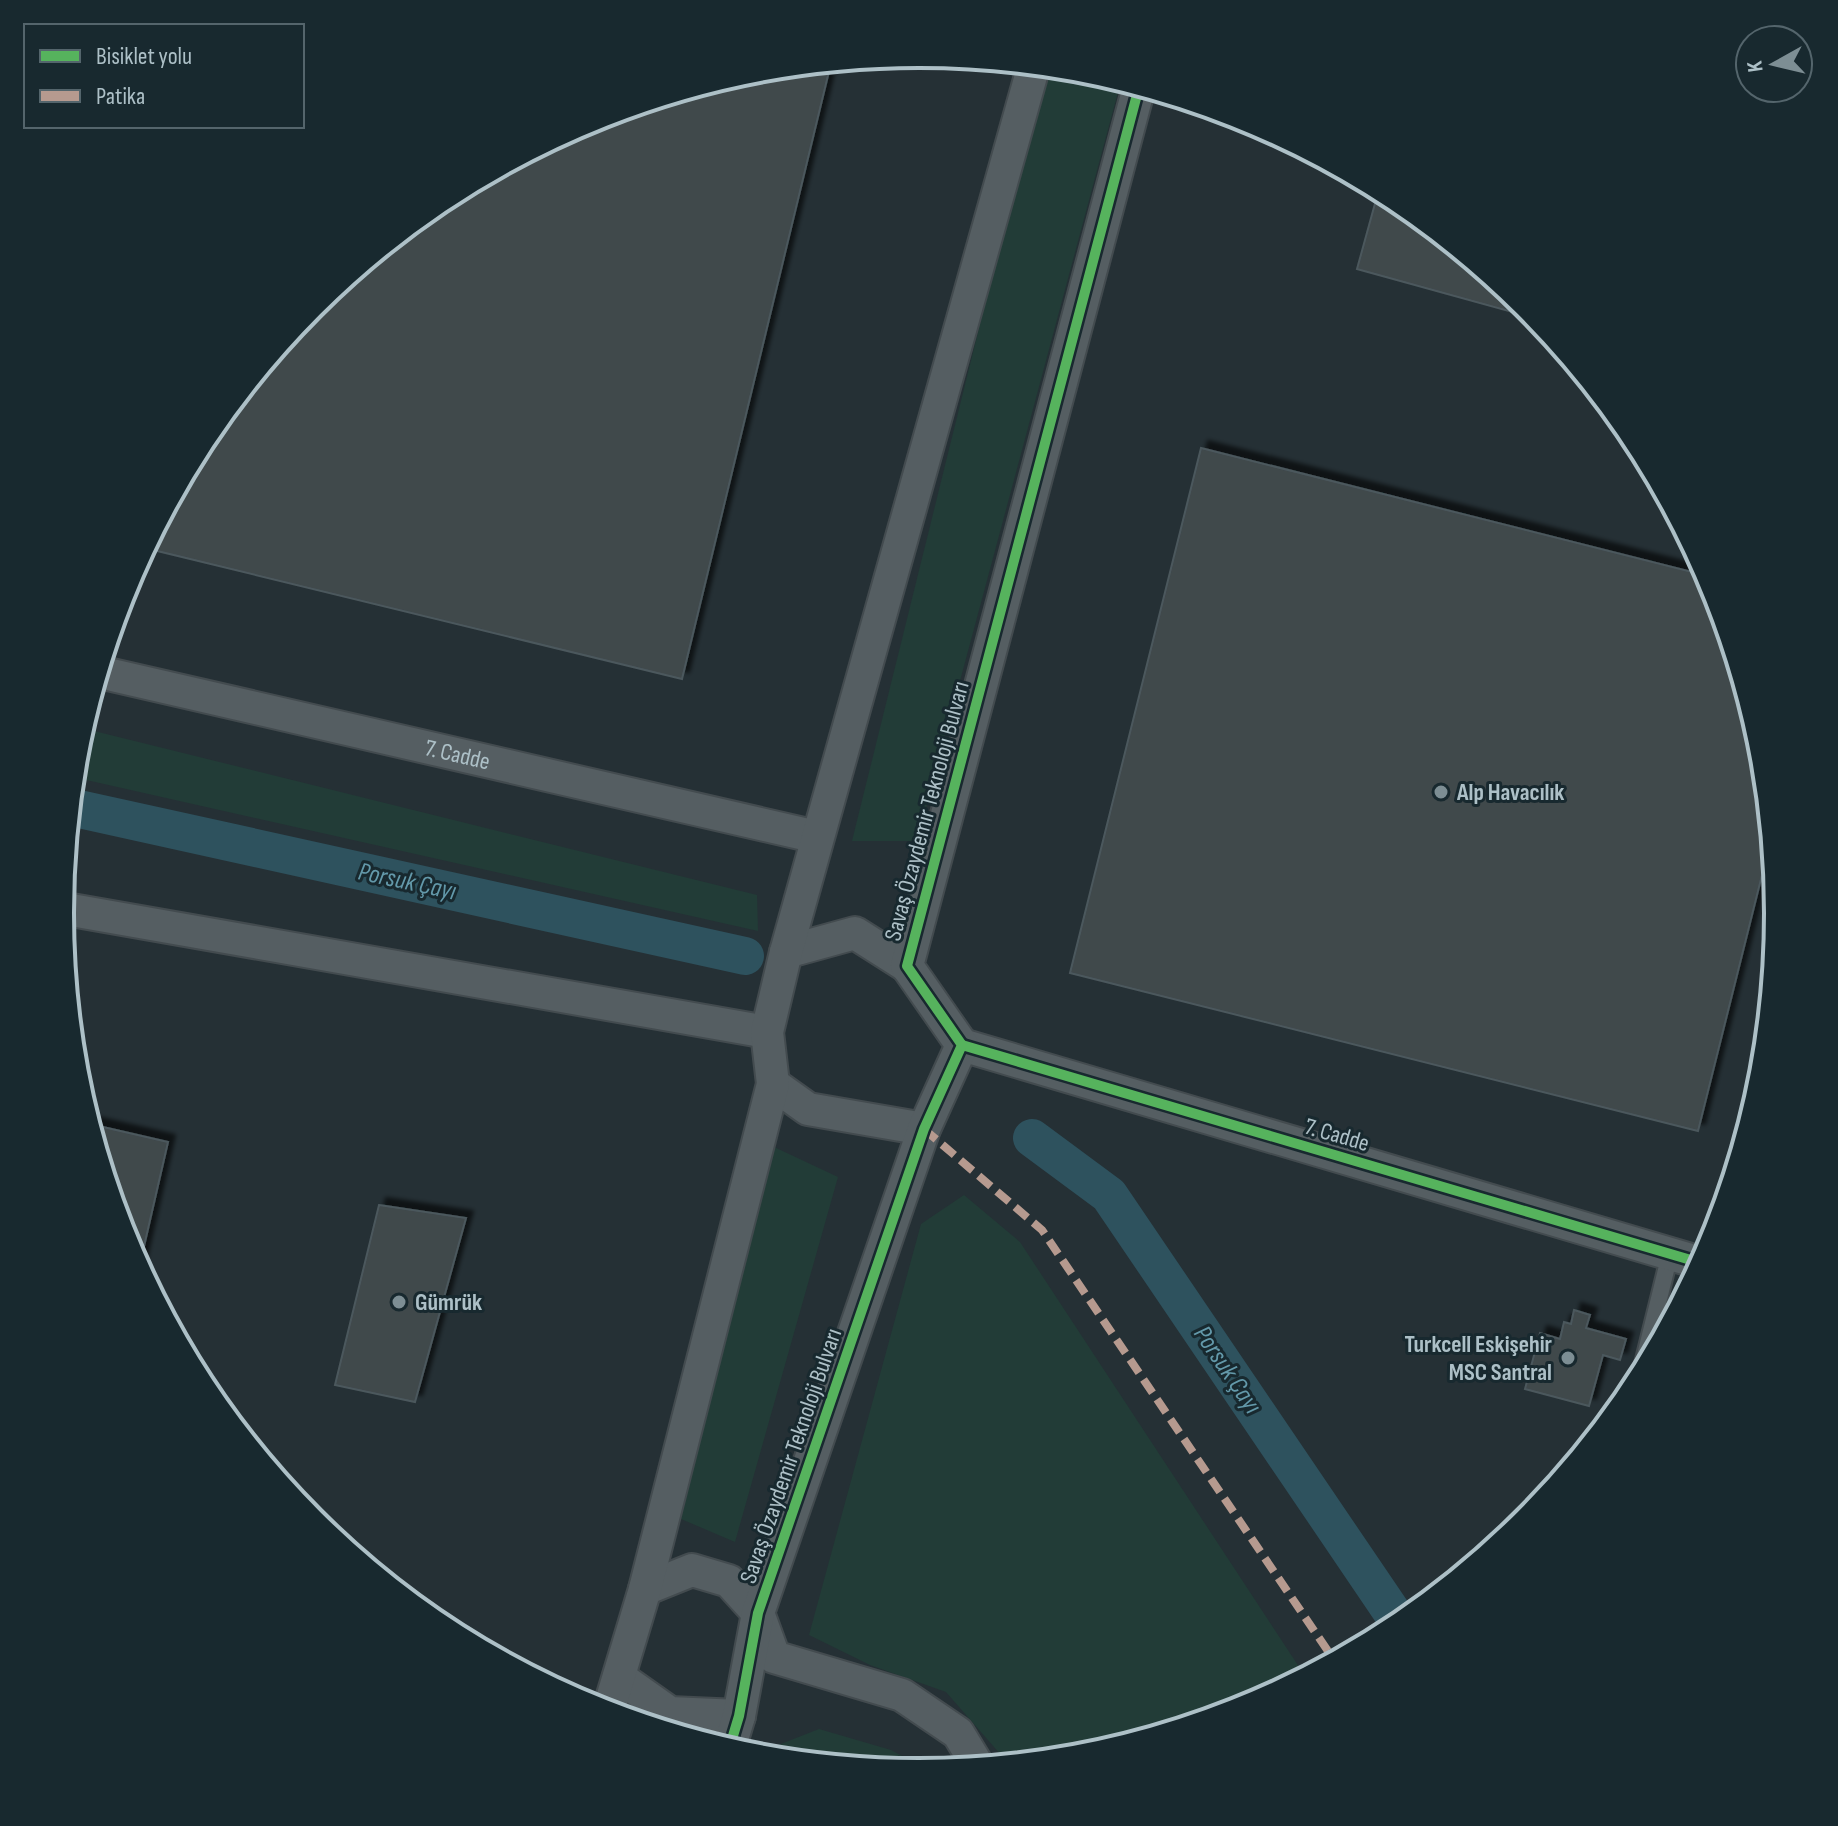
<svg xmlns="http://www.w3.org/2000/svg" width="1838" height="1826" viewBox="0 0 1838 1826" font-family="'Sofia Sans Condensed',sans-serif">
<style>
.green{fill:#223c37}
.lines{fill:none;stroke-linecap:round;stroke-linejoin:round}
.canal{stroke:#2e525e;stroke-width:38}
.building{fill:#3f484c;stroke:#4c585d;stroke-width:2;filter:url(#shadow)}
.lane-casing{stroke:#434b4f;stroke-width:20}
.street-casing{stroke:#434b4f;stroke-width:36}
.lane{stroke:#555e62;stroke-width:16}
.street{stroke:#555e62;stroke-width:32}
.quiet{stroke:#b69a8f;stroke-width:8;stroke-dasharray:16 8;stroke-linecap:butt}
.cycleway-casing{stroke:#18292f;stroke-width:15}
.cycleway{stroke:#56b35d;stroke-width:10}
.poi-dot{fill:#7d8e94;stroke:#18292f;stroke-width:3}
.labels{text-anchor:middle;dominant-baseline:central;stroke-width:6;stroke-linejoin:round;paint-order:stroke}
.street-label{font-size:24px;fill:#adc0c7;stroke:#18292f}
.poi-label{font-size:24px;font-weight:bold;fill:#adc0c7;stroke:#18292f;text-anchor:start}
.water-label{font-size:26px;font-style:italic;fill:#6399aa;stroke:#18292f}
.rim{fill:none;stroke:#adc0c7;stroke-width:4}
</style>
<defs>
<filter id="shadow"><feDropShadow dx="7" dy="-7" stdDeviation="2" flood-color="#0009"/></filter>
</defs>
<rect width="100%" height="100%" fill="#253035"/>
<g class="green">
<polygon points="1044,66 1087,71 1121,81 917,841 852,841"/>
<polygon points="82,728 757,895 758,931 73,777"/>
<polygon points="772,1146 838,1177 735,1542 681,1519"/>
<polygon points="964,1195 1020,1242 1305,1676 1247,1707 1086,1756 1008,1763 946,1692 870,1665 809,1635 921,1224"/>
<polygon points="819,1729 891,1750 930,1771 766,1757 768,1749"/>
</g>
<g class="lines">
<g class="canal">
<polyline points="70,807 745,956"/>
<polyline points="1032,1138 1109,1195 1400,1624"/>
</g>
</g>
<g class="building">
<polygon points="831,63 682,679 145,548 205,435 312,305 442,199 591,119 752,70"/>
<polygon points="1379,189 1397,199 1527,306 1538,319 1357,269"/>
<polygon points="1201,448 1708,576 1762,746 1771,839 1698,1131 1070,973"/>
<polygon points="90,1124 168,1142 139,1268 125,1241"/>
<polygon points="379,1205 466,1218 415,1402 335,1385"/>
<polygon points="1574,1310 1590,1315 1586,1328 1626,1339 1620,1360 1603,1355 1589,1406 1525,1389 1540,1333 1560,1339 1564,1322 1571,1324"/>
</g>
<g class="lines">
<g class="lane-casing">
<polyline id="lane" points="1639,1380 1670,1254"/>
</g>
<g class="street-casing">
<g id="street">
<path id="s1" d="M99,672L817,837"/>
<polyline points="60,908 767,1032"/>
<polyline points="786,952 855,933 907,966"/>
<polyline points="962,1045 1701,1263"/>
<polyline points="773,1084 808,1109 924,1129"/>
<polyline points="645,1589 692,1570 729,1581 758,1613 774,1657 902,1695 958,1733 978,1766"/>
<polyline points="619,1677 670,1713 739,1716"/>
<polyline points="608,1712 645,1589 773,1084 767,1032 786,952 1034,65"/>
<polyline points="729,1749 739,1716 758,1613 924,1129 962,1045 907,966 1139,87"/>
</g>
</g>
<use href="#lane" class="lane"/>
<use href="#street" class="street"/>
<polyline class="quiet" points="924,1129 1042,1230 1334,1660"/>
<g class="cycleway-casing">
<g id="cycleway">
<polyline points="962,1045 1701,1263"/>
<polyline points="729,1749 739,1716 758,1613 924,1129 962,1045 907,966 1139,87"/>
</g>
</g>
<use href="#cycleway" class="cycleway"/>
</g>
<g class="poi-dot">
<circle cx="1441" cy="792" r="8"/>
<circle cx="399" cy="1302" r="8"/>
<circle cx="1568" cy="1358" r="8"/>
</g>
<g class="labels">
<g class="street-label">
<text stroke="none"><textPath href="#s1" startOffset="368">7. Cadde</textPath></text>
<text transform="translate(927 811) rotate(-75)">Savaş Özaydemir Teknoloji Bulvarı</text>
<text transform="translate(1337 1135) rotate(16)">7. Cadde</text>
<text transform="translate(791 1456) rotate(-71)">Savaş Özaydemir Teknoloji Bulvarı</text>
</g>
<g class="poi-label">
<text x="1457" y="792">Alp Havacılık</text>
<text x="415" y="1302">Gümrük</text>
<text x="1552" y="1344" text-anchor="end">Turkcell Eskişehir<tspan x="1552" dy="28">MSC Santral</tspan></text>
</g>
<g class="water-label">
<text transform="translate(407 882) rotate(12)">Porsuk Çayı</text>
<text transform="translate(1227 1370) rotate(56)">Porsuk Çayı</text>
</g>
</g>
<path d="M0 0H1838V1826H0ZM74 913a845 845 0 1 1 1690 0a845 845 0 1 1-1690 0Z" fill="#18292f" fill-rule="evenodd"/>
<path class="rim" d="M74 913a845 845 0 1 1 1690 0a845 845 0 1 1-1690 0Z"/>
<rect x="24" y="24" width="280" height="104" fill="#18292f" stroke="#54656c" stroke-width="2"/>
<rect x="40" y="50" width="40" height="12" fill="#56b35d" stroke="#54656c" stroke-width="2"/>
<text x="96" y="64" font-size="24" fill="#adc0c7">Bisiklet yolu</text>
<rect x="40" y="90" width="40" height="12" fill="#b69a8f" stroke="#54656c" stroke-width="2"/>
<text x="96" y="104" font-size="24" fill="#adc0c7">Patika</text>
<g transform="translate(1774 64) rotate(262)"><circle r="38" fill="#18292f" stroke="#54656c" stroke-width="2"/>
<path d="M0-6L14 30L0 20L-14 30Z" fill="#7d8e94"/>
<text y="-12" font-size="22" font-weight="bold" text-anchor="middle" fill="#adc0c7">K</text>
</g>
</svg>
